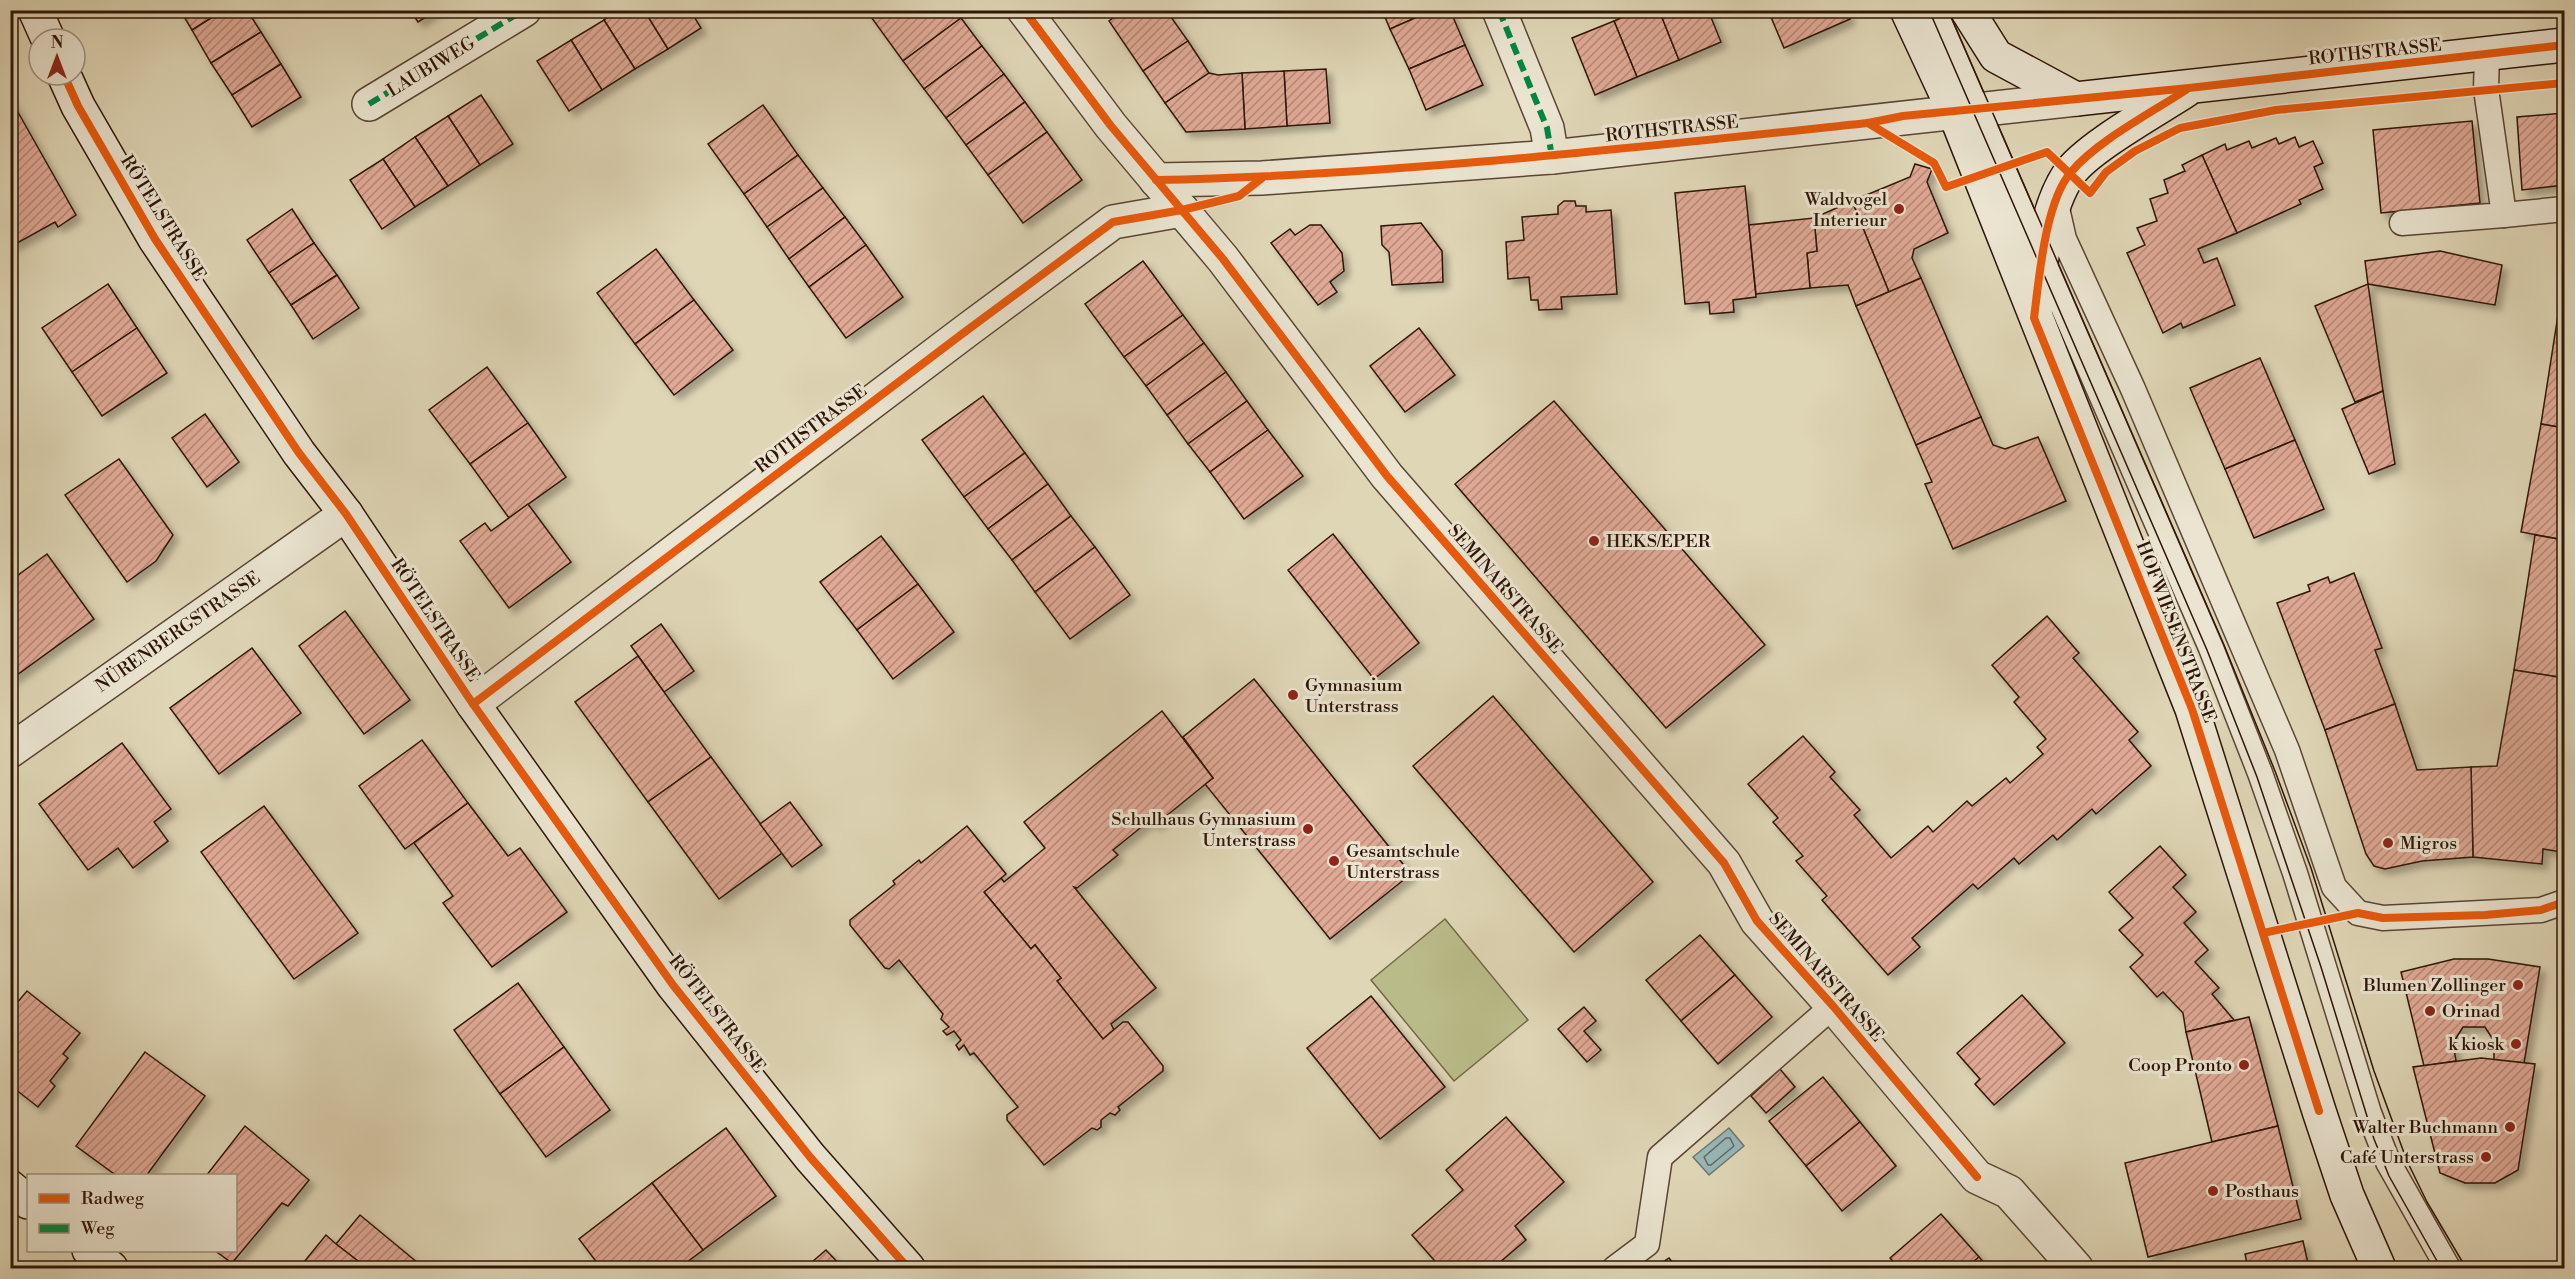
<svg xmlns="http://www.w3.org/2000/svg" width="2575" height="1279" viewBox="0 0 2575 1279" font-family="'Libre Bodoni',serif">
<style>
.garden{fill:#b9bc89;stroke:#746848;stroke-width:1.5}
.water{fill:#97b7b8;stroke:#6d7671;stroke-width:1.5}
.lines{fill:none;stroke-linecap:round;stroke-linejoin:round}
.shore{stroke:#636660;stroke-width:1.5}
.building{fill:url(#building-hatch);stroke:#2f1507;stroke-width:1.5;filter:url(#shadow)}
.lane-casing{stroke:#5b4533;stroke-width:27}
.street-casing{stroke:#5b4533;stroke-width:36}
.secondary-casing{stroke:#2f1507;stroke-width:36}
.lane{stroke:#eae4d0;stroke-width:24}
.street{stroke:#eae4d0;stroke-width:33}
.secondary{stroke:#eae4d0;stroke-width:33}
.tram{stroke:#2f1507;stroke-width:1.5}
.quiet{stroke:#00873e;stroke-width:6;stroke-dasharray:12 6;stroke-linecap:butt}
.cycleway-casing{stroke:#eae4d0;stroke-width:11}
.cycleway{stroke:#e8590c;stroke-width:8}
.poi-dot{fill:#8f2418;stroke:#eae4d0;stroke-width:2}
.labels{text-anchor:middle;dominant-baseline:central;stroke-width:6;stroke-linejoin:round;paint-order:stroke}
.street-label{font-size:18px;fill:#2f1507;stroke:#eae4d0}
.poi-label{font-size:18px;fill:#2f1507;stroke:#eae4d0;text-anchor:end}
</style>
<defs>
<pattern id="building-hatch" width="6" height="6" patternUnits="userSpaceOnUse" patternTransform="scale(1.5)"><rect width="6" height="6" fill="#dfa995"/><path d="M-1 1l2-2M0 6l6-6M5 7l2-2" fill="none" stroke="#b58878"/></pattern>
<filter id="shadow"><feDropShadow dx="5.5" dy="5.5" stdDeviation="3" flood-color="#0004"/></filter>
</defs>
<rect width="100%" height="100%" fill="#dfd6b6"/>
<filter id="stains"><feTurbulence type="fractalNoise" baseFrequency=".00333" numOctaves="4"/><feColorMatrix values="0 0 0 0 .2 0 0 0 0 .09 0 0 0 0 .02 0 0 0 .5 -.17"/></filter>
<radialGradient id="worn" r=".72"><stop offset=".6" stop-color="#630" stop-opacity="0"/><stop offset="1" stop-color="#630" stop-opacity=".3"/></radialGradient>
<polygon class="garden" points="1445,919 1528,1020 1454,1081 1371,980"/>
<polygon class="water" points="1729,1128 1744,1146 1709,1175 1693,1157"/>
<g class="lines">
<polygon class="shore" points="1726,1138 1730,1138 1734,1146 1711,1165 1708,1165 1704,1157"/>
</g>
<g class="building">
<polygon points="180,10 224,10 192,30"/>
<polygon points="224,10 247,10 261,32 211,63 192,30"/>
<polygon points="410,10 437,10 418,22"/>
<polygon points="619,10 644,10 668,49 635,69 604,20"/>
<polygon points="644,10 690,10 701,28 668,49"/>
<polygon points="866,10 955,10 961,18 903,61"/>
<polygon points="1124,10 1166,10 1188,41 1143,71 1109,21"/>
<polygon points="1382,10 1433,10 1390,29"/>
<polygon points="1433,10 1450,10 1465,45 1409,69 1390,29"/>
<polygon points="1639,10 1659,10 1679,60 1637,77 1614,21"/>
<polygon points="1659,10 1708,10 1721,42 1679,60"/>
<polygon points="1768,10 1846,10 1850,19 1784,48"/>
<polygon points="961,18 982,46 924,89 903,61"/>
<polygon points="604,20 635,69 602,90 571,40"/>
<polygon points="1614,21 1637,77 1595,95 1572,38"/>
<polygon points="261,32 281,64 232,95 211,63"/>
<polygon points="571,40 602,90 569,111 537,61"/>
<polygon points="1188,41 1209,73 1165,103 1143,71"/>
<polygon points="1465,45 1483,85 1426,110 1409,69"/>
<polygon points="982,46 1004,74 946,118 924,89"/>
<polygon points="281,64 301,97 252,127 232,95"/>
<polygon points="1326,69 1330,123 1287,126 1284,71"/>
<polygon points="1284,71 1287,126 1245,129 1242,73"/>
<polygon points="1209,73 1218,75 1242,73 1245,129 1186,132 1165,103"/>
<polygon points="1004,74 1025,102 966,145 946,118"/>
<polygon points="481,95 513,144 480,165 448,116"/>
<polygon points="10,98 76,215 58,227 55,222 10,247"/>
<polygon points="1025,102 1047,132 988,175 966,145"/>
<polygon points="763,105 798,155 744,194 708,144"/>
<polygon points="2564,113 2564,185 2522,190 2517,117"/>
<polygon points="448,116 480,165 448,186 415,137"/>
<polygon points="2472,121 2480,203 2381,213 2373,130"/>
<polygon points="1047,132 1082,180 1023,223 988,175"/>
<polygon points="415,137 448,186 415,207 383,159"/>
<polygon points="2295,137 2299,147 2313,141 2323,163 2314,167 2323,189 2299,200 2301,204 2237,233 2202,155 2225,144 2227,150 2249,141 2252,148 2276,138 2279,144"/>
<polygon points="798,155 823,188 767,227 744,194"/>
<polygon points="2202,155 2237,233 2198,249 2204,263 2217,258 2235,305 2183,328 2181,323 2163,333 2127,253 2145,245 2137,228 2157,221 2150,199 2168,193 2164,180 2185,171 2182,165"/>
<polygon points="383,159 415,207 382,229 350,180"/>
<polygon points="1915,164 1932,169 1927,182 1948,233 1914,249 1912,258 1921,278 1889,292 1852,201 1910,177"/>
<polygon points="1745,186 1756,297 1733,300 1734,312 1710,314 1709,302 1685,304 1675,193"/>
<polygon points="823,188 845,217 789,259 767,227"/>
<polygon points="1564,201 1575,201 1576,206 1586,206 1586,212 1611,210 1617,294 1561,297 1562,309 1539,310 1538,300 1531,300 1529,277 1508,279 1506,242 1524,240 1522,217 1558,214 1558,206"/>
<polygon points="1852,201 1889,292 1856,306 1848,285 1810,288 1807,253 1817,251 1814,218"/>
<polygon points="292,209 314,243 269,273 247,240"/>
<polygon points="845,217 866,245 809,287 789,259"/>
<polygon points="1814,218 1817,251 1807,253 1810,288 1756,294 1749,225"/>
<polygon points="1421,223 1442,251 1443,282 1392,285 1389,252 1382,245 1381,226"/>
<polygon points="1310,225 1321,225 1342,253 1344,271 1330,282 1337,292 1318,305 1271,243 1290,229 1295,235"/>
<polygon points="314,243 337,275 291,305 269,273"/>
<polygon points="866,245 903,297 846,338 809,287"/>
<polygon points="656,249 694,300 635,344 597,293"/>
<polygon points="2440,251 2502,265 2495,305 2368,284 2365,261"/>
<polygon points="1143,261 1183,315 1124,357 1085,304"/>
<polygon points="337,275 359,308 313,339 291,305"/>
<polygon points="1921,278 1981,417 1916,445 1856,306"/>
<polygon points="108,284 137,328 72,372 42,328"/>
<polygon points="2368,284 2383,391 2355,402 2315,306"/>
<polygon points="694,300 733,350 674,395 635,344"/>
<polygon points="1183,315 1204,343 1146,386 1124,357"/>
<polygon points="2558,315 2564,316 2564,428 2541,424"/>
<polygon points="137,328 167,373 102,416 72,372"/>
<polygon points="1419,328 1455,375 1405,412 1370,366"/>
<polygon points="1204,343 1226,372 1167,415 1146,386"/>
<polygon points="2260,358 2295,440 2225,469 2190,388"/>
<polygon points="487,367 528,423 470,464 429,410"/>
<polygon points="1226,372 1247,401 1188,444 1167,415"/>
<polygon points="2383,391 2395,464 2369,474 2342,409"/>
<polygon points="983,396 1025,453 964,497 922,440"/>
<polygon points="1247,401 1268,430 1210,472 1188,444"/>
<polygon points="1554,401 1765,645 1666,728 1455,484"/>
<polygon points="205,414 239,462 207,487 172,438"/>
<polygon points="1981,417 1993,445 2005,449 2038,437 2066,501 1953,549 1925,484 1932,482 1916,445"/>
<polygon points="528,423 566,477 509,518 470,464"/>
<polygon points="2541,424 2564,428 2564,540 2521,532"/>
<polygon points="1268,430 1303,476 1244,519 1210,472"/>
<polygon points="2295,440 2324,509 2254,538 2225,469"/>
<polygon points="1025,453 1048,484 988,529 964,497"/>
<polygon points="119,459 173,535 156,561 127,582 65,495"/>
<polygon points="1048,484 1071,516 1012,560 988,529"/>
<polygon points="528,504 571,562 509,608 460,541 485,523 491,531"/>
<polygon points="1071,516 1095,547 1035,592 1012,560"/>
<polygon points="1333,534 1419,643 1374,679 1288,570"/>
<polygon points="2535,535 2564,540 2564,678 2514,670"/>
<polygon points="881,536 918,584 857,630 820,582"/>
<polygon points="1095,547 1130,595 1070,639 1035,592"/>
<polygon points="47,554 94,619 10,680 10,581"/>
<polygon points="2354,573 2382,648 2375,650 2395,704 2325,730 2277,603 2310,591 2308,585 2328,577 2330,583"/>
<polygon points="918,584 954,632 893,679 857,630"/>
<polygon points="345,611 410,700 364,734 299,646"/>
<polygon points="2047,616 2079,653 2073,658 2138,732 2129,740 2151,766 2096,814 2092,809 2057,840 2053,835 2019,864 2014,858 1978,889 1973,884 1912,938 1920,947 1888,975 1822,900 1827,896 1796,861 1803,856 1773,822 1778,818 1748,784 1803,736 1835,772 1830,777 1860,810 1854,815 1891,858 1928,826 1933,832 1967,801 1972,806 2006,778 2010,783 2043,754 2037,747 2046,739 2014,702 2019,697 1992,665"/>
<polygon points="661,624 694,671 664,692 631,646"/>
<polygon points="252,648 301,713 219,774 170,708"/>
<polygon points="638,656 711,757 648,802 575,702"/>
<polygon points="2514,670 2564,678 2564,830 2561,852 2543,849 2542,864 2473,857 2471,767 2497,766"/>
<polygon points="1254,679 1411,874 1330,939 1205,784 1213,778 1183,737"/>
<polygon points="1493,696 1653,882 1574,952 1413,766"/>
<polygon points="2395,704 2417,770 2471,767 2473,857 2422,861 2385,869 2374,866 2366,854 2325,730"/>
<polygon points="1162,711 1213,778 1155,825 1150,820 1113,850 1118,855 1077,888 1074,887 1156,988 1111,1024 1114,1030 1103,1039 1057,981 1061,978 1035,945 1031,949 984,892 1001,878 1004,882 1045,848 1024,822"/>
<polygon points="422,740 468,803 405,849 359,786"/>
<polygon points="122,743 171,809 154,822 168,841 133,868 118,848 88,870 39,804"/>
<polygon points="711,757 782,853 719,899 648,802"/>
<polygon points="790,802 822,845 792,867 760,824"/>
<polygon points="468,803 508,856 520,848 567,912 492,967 443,903 453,896 414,843"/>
<polygon points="264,806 358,933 294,979 201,852"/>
<polygon points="967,826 1006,874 984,892 1031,949 1035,945 1061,978 1057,981 1103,1039 1123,1022 1128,1022 1163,1066 1163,1071 1118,1107 1120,1110 1115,1115 1110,1113 1101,1120 1101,1127 1097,1130 1092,1128 1044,1165 1007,1120 1007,1115 1018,1107 974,1053 970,1055 964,1045 959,1050 956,1045 961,1040 954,1031 947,1035 943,1031 949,1027 941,1019 943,1014 899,960 889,969 885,968 850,925 850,920 895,884 893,881 919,860 921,863"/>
<polygon points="2160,846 2186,875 2173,887 2196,912 2184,923 2208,950 2195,962 2219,988 2212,994 2234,1020 2186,1032 2183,1013 2163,992 2157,997 2130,967 2143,955 2119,930 2133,918 2109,892"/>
<polygon points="1700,935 1735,975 1681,1021 1646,980"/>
<polygon points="2454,959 2488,959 2540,967 2524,1063 2494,1060 2494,1041 2485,1027 2463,1027 2453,1043 2456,1061 2424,1066 2401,972"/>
<polygon points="1735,975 1772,1017 1718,1064 1681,1021"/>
<polygon points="518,983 564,1047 500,1094 454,1030"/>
<polygon points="27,991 80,1033 63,1054 68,1058 50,1081 55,1086 38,1107 10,1085 10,1011"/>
<polygon points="2022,995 2065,1043 1994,1105 1975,1084 1980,1079 1957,1053"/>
<polygon points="1371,996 1445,1087 1380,1139 1307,1048"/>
<polygon points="1584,1007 1596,1021 1584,1031 1601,1050 1587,1062 1558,1029"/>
<polygon points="2249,1017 2278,1126 2212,1142 2186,1032"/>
<polygon points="564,1047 610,1110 546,1157 500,1094"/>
<polygon points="145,1052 205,1096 146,1176 117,1176 76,1146"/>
<polygon points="2481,1058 2535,1064 2518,1170 2495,1183 2465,1183 2440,1173 2413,1067"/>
<polygon points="1780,1069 1795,1087 1766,1113 1751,1096"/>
<polygon points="1823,1077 1860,1122 1806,1166 1769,1121"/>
<polygon points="1506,1117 1564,1182 1515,1226 1526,1240 1493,1268 1441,1268 1412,1235 1463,1190 1446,1170"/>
<polygon points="1860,1122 1896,1166 1842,1211 1806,1166"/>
<polygon points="245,1126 309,1180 288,1206 282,1203 232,1263 214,1250 236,1250 236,1176 206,1176"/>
<polygon points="2278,1126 2301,1219 2148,1257 2125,1163"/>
<polygon points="726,1128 776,1196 703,1250 652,1183"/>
<polygon points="652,1183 703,1250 679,1268 601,1268 579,1239"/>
<polygon points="1941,1214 1979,1257 1966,1268 1899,1268 1890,1258"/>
<polygon points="360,1215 424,1268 367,1268 336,1244"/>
<polygon points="326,1235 336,1244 367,1268 299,1268"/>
<polygon points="2303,1241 2309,1268 2248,1268 2245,1254"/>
<polygon points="826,1250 843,1268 805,1268"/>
<polygon points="1979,1257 1989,1268 1966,1268"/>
<polygon points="1669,1258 1677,1268 1654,1268"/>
</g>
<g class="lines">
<g class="lane-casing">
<g id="lane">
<polyline points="1934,10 2211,648 2260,773 2295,873 2369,1113 2388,1162 2448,1268"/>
<polyline points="2056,204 2064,239 2133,389 2287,750 2334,887 2358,913 2383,918 2541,910 2564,902"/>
<polyline points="2504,215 2564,209"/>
<polyline points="2402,223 2504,215 2486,89 2487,54"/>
<polyline points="1615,1268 1647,1244 1660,1157 1833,1006"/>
</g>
</g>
<g class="street-casing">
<g id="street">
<polyline points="1024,10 1111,126 1223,259 1387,476 1724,863 1757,921 1833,1006 1977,1177 2009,1192 2076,1268"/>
<polyline points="1499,10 1547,128 1552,157"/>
<polyline points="369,104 524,10"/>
<polyline points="1156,180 1262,178 1552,157 2076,99"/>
<polyline points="473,704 966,331 1113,222 1182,210"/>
<polyline points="10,751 346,514"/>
</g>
</g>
<g class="secondary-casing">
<g id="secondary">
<polyline points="35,10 48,39"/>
<polyline points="1907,10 1954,111 2192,709 2319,1111 2347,1195 2379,1268"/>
<polyline points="1967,10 1996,56 2076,99 2564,45"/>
<polyline points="64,75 78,106 155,239 299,453 346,514 473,704 673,985 810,1157 908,1268"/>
<path d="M2035,313C2040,270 2044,211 2069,174C2087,148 2156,110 2185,91"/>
<polyline points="10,1187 28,1202"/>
<polyline points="89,1250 111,1268"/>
</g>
</g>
<use href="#lane" class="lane"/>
<use href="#street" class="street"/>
<use href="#secondary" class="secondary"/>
<g class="tram">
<polyline points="1929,10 2207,650 2257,777 2321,967 2374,1139 2389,1176 2441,1268"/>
<polyline points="1948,10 2224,645 2275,771 2311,868 2374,1071 2407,1161 2427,1202 2466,1268"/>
</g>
<g class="quiet">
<polyline points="1499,10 1547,128 1552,157"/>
<polyline points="369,104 524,10"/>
</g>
<g class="cycleway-casing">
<g id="cycleway">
<polyline points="1024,10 1111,126 1223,259 1387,476 1724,863 1757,921 1833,1006 1977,1177"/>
<polyline points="64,75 78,106 155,239 299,453 346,514 473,704 673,985 810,1157 908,1268"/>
<path d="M2186,90C2151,113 2097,141 2071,172C2045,202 2039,279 2034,318L2192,709L2319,1111"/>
<polyline points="1868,123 1934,163 1946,187 2047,152 2090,193 2106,172 2135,151 2180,128 2276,110 2564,83"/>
<path d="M1156,180C1394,175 1631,148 1868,123L1903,116L2189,88L2564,45"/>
<polyline points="473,704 966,331 1113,222 1182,210 1239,196 1262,178"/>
<polyline points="2263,933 2358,913 2383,918 2485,915 2541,910 2564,902"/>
</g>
</g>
<use href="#cycleway" class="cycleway"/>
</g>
<g class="poi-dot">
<circle cx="1899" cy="209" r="6"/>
<circle cx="1594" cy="541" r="6"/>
<circle cx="1293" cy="695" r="6"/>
<circle cx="1308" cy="829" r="6"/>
<circle cx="2388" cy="843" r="6"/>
<circle cx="1334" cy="861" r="6"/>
<circle cx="2518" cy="985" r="6"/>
<circle cx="2430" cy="1011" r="6"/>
<circle cx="2516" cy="1044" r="6"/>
<circle cx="2244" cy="1065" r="6"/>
<circle cx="2510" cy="1127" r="6"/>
<circle cx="2486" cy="1157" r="6"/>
<circle cx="2213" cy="1191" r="6"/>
</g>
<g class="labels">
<g class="street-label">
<text transform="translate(2375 52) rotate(-6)">ROTHSTRASSE</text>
<text transform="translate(431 67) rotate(-31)">LAUBIWEG</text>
<text transform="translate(1672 129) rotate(-6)">ROTHSTRASSE</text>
<text transform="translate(163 218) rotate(58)">RÖTELSTRASSE</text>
<text transform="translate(811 429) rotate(-37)">ROTHSTRASSE</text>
<text transform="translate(1505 589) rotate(49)">SEMINARSTRASSE</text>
<text transform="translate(435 620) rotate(56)">RÖTELSTRASSE</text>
<text transform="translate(178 632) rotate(-35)">NÜRENBERGSTRASSE</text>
<text transform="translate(2176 632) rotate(69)">HOFWIESENSTRASSE</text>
<text transform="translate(1826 977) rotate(49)">SEMINARSTRASSE</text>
<text transform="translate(717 1014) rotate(52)">RÖTELSTRASSE</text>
</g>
<g class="poi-label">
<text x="1887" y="199">Waldvogel<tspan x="1887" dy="21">Interieur</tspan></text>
<text x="1606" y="541" text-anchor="start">HEKS/EPER</text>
<text x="1305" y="685" text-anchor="start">Gymnasium<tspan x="1305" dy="21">Unterstrass</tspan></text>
<text x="1296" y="819">Schulhaus Gymnasium<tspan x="1296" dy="21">Unterstrass</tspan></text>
<text x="2400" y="843" text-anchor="start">Migros</text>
<text x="1346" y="851" text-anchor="start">Gesamtschule<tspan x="1346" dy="21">Unterstrass</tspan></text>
<text x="2506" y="985">Blumen Zollinger</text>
<text x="2442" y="1011" text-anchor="start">Orinad</text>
<text x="2504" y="1044">k kiosk</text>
<text x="2232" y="1065">Coop Pronto</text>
<text x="2498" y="1127">Walter Buchmann</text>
<text x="2474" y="1157">Café Unterstrass</text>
<text x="2225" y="1191" text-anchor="start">Posthaus</text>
</g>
</g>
<rect width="2575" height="1279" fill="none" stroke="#dfd6b6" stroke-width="36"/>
<rect x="12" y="12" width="2551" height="1255" fill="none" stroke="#2f1507" stroke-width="3"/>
<rect x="18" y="18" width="2539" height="1243" fill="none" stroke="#2f1507" stroke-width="1.5"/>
<rect x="27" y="1174" width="210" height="78" fill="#eae4d0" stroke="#9f9180" stroke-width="1.5"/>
<rect x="39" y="1194" width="30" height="9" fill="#e8590c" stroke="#9f9180" stroke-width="1.5"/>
<text x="81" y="1204" font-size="18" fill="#2f1507">Radweg</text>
<rect x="39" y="1224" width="30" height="9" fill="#00873e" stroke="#9f9180" stroke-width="1.5"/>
<text x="81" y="1234" font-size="18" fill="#2f1507">Weg</text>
<g transform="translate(57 57)"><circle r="28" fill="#eae4d0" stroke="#9f9180" stroke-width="1.5"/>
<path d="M0-4.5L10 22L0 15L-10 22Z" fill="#8f2418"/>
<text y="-9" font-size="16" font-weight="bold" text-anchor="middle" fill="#2f1507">N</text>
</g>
<rect width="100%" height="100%" filter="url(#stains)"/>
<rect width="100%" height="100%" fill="url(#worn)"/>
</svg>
